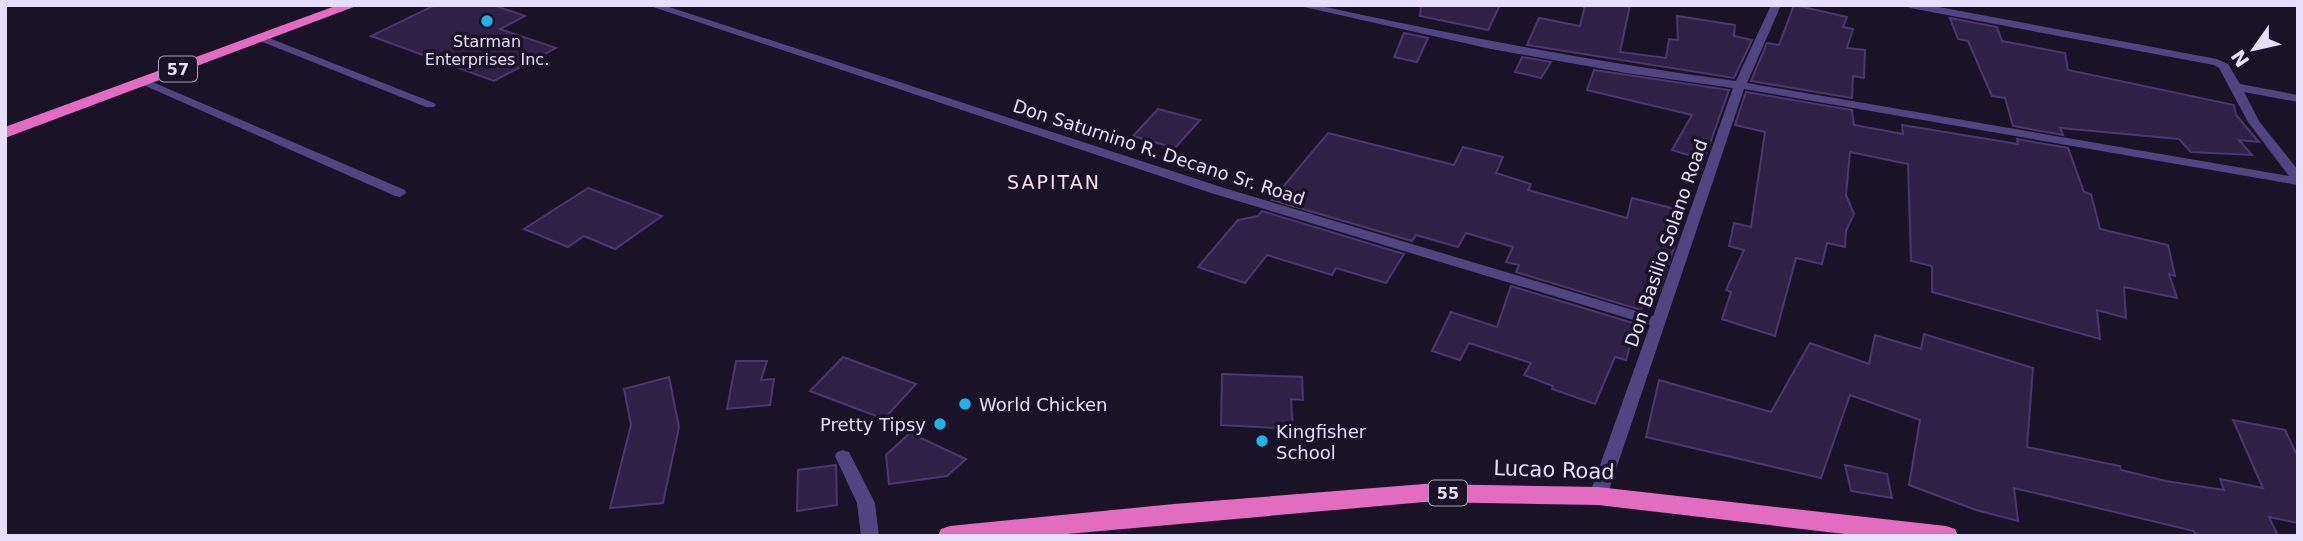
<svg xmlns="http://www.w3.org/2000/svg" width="2303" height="541" viewBox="0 0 2303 541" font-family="'DejaVu Sans',sans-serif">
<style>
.building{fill:#2f2146;stroke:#4b3670;stroke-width:2}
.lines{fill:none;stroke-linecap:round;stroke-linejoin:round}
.service{fill:#504481;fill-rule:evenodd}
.minor{fill:#504481;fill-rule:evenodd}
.trunk{fill:#e26cc0;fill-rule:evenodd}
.poi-dot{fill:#20b1e5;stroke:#1a1328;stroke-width:2.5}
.labels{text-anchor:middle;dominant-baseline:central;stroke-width:7;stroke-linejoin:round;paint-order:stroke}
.far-poi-label{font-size:16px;fill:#e6defb;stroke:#1a1328}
.shield{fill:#1a1328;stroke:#a9a1bc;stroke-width:2}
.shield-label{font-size:16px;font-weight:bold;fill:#e6defb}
.street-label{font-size:18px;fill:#e6defb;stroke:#1a1328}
.poi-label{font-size:18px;fill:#e6defb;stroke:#1a1328;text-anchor:start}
.neighbourhood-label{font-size:19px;letter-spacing:2px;fill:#fbe0ed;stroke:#1a1328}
.near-street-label{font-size:21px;fill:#e6defb;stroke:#1a1328}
</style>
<rect width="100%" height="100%" fill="#1a1328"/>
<g class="building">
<polygon points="435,5 493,5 525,16 500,29 556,48 494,81 371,36"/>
<polygon points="1421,5 1500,5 1488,30 1420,16"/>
<polygon points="1585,5 1630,5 1620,52 1666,58 1669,39 1678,40 1677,16 1735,25 1734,36 1752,40 1734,78 1527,45 1539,18 1580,26"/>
<polygon points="1794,5 1847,17 1843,27 1853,29 1847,48 1865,50 1864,78 1853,76 1852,98 1751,81 1767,43 1779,45"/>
<polygon points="1950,18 1997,27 2002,41 2065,53 2068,70 2234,105 2236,115 2259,142 2239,140 2252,155 2191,152 2179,139 2060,128 2063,135 2013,126 2005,98 1992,96 1968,41 1958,39"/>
<polygon points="1404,33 1428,38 1417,62 1394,57"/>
<polygon points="1522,57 1551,62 1541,78 1515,72"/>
<polygon points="1594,70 1729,90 1704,160 1672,150 1692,115 1587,90"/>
<polygon points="1746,92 1852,110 1854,125 1903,134 1902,125 2018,144 2017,139 2068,148 2084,192 2091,194 2100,229 2168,245 2175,276 2169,274 2177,298 2124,287 2126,318 2097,310 2100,339 1932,292 1932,266 1911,261 1908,164 1850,152 1846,195 1854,214 1846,231 1845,247 1827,243 1822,264 1796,258 1775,336 1722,319 1731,292 1726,290 1744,250 1729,246 1734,223 1751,227 1765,132 1735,125"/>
<polygon points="1158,109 1200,120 1175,148 1133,136"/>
<polygon points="1328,133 1454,165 1463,147 1503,157 1496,173 1531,184 1528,190 1627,218 1632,198 1683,211 1674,242 1676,242 1659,292 1647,289 1641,310 1516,272 1519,265 1506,262 1513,247 1466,233 1458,247 1416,235 1412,241 1272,200"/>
<polygon points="588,188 662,216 615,249 584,236 568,247 524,229"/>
<polygon points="1262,211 1404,254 1386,283 1336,268 1332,275 1267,255 1245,283 1198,267 1238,220 1258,216"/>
<polygon points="1511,286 1636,324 1626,360 1615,357 1595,404 1552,389 1553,386 1524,375 1531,363 1469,343 1460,360 1432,351 1451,312 1497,327"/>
<polygon points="1924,334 2033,368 2027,447 2120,466 2121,470 2166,481 2224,490 2220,479 2263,488 2233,420 2285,430 2298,457 2298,523 2269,517 2278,536 2196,536 2194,531 2014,488 2018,521 1976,510 1909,485 1920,420 1850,395 1821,478 1646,437 1659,380 1771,412 1810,343 1869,364 1875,335 1921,349"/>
<polygon points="843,357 916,384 884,419 810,391"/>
<polygon points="736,361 767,361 761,380 774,379 770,405 727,409"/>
<polygon points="1222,374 1302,377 1303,400 1291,399 1293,429 1221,425"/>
<polygon points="669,377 679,427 663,503 610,508 631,425 624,389"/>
<polygon points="910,433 966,459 947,476 889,484 886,455"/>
<polygon points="836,465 837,505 797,511 798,470"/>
<polygon points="1845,465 1887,474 1892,498 1851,491"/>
</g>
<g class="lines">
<polygon class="service" points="843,450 849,452 875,503 879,536 861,536 857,503 835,456 837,452"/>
<g class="minor">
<path d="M647,5H663L1221,187L1653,316L1733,88L1626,73L1491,49L1295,5H1316C1455,35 1594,62 1736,81L1771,5H1781L1747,83L2289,176L2248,122L2219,68L2214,65L1910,8L1905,5H1928L2217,59L2228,64L2240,84L2298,95V102L2244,92L2259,121L2298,170V185L1744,89L1607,496L1604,501L1598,503L1592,501L1589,496L1650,325L1211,193Z"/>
<polygon points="264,36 434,103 436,105 434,107 426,107 260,41 259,39"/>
<polygon points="143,78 405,190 406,193 400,197 395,196 139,83 137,81"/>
</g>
<g class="trunk">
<polygon points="338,5 359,5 5,138 5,127"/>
<polygon points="1424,484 1598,487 1946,526 1955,529 1958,536 1862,536 1598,505 1424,502 1045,536 938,536 941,529 950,526 1174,504"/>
</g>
</g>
<g class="poi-dot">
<circle cx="487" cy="21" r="7"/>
<circle cx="965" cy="404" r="7"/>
<circle cx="940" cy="424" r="7"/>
<circle cx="1262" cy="441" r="7"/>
</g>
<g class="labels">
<g class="far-poi-label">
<text x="487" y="41">Starman<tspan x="487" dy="18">Enterprises Inc.</tspan></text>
</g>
<g class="shield">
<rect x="159" y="56.5" width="38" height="25" rx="5"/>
<rect x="1429" y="480.5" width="38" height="25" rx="5"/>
</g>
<g class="shield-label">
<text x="178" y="69">57</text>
<text x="1448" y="493">55</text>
</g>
<g class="street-label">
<text transform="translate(1159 152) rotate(18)">Don Saturnino R. Decano Sr. Road</text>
<text transform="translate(1666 243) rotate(-71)">Don Basilio Solano Road</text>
</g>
<g class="poi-label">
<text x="979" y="404">World Chicken</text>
<text x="926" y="424" text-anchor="end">Pretty Tipsy</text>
<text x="1276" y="431">Kingfisher<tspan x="1276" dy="21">School</tspan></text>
</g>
<g class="neighbourhood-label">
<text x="1054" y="182">SAPITAN</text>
</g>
<g class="near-street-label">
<text transform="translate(1554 470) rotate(2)">Lucao Road</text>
</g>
</g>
<rect width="2303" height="541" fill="none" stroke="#e6defb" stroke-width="14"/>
<g transform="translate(2254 49) rotate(236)" stroke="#1a1328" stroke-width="5" paint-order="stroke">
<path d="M0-5L12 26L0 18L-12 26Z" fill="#e6defb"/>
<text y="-10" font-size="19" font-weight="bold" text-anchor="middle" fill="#e6defb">N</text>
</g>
</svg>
